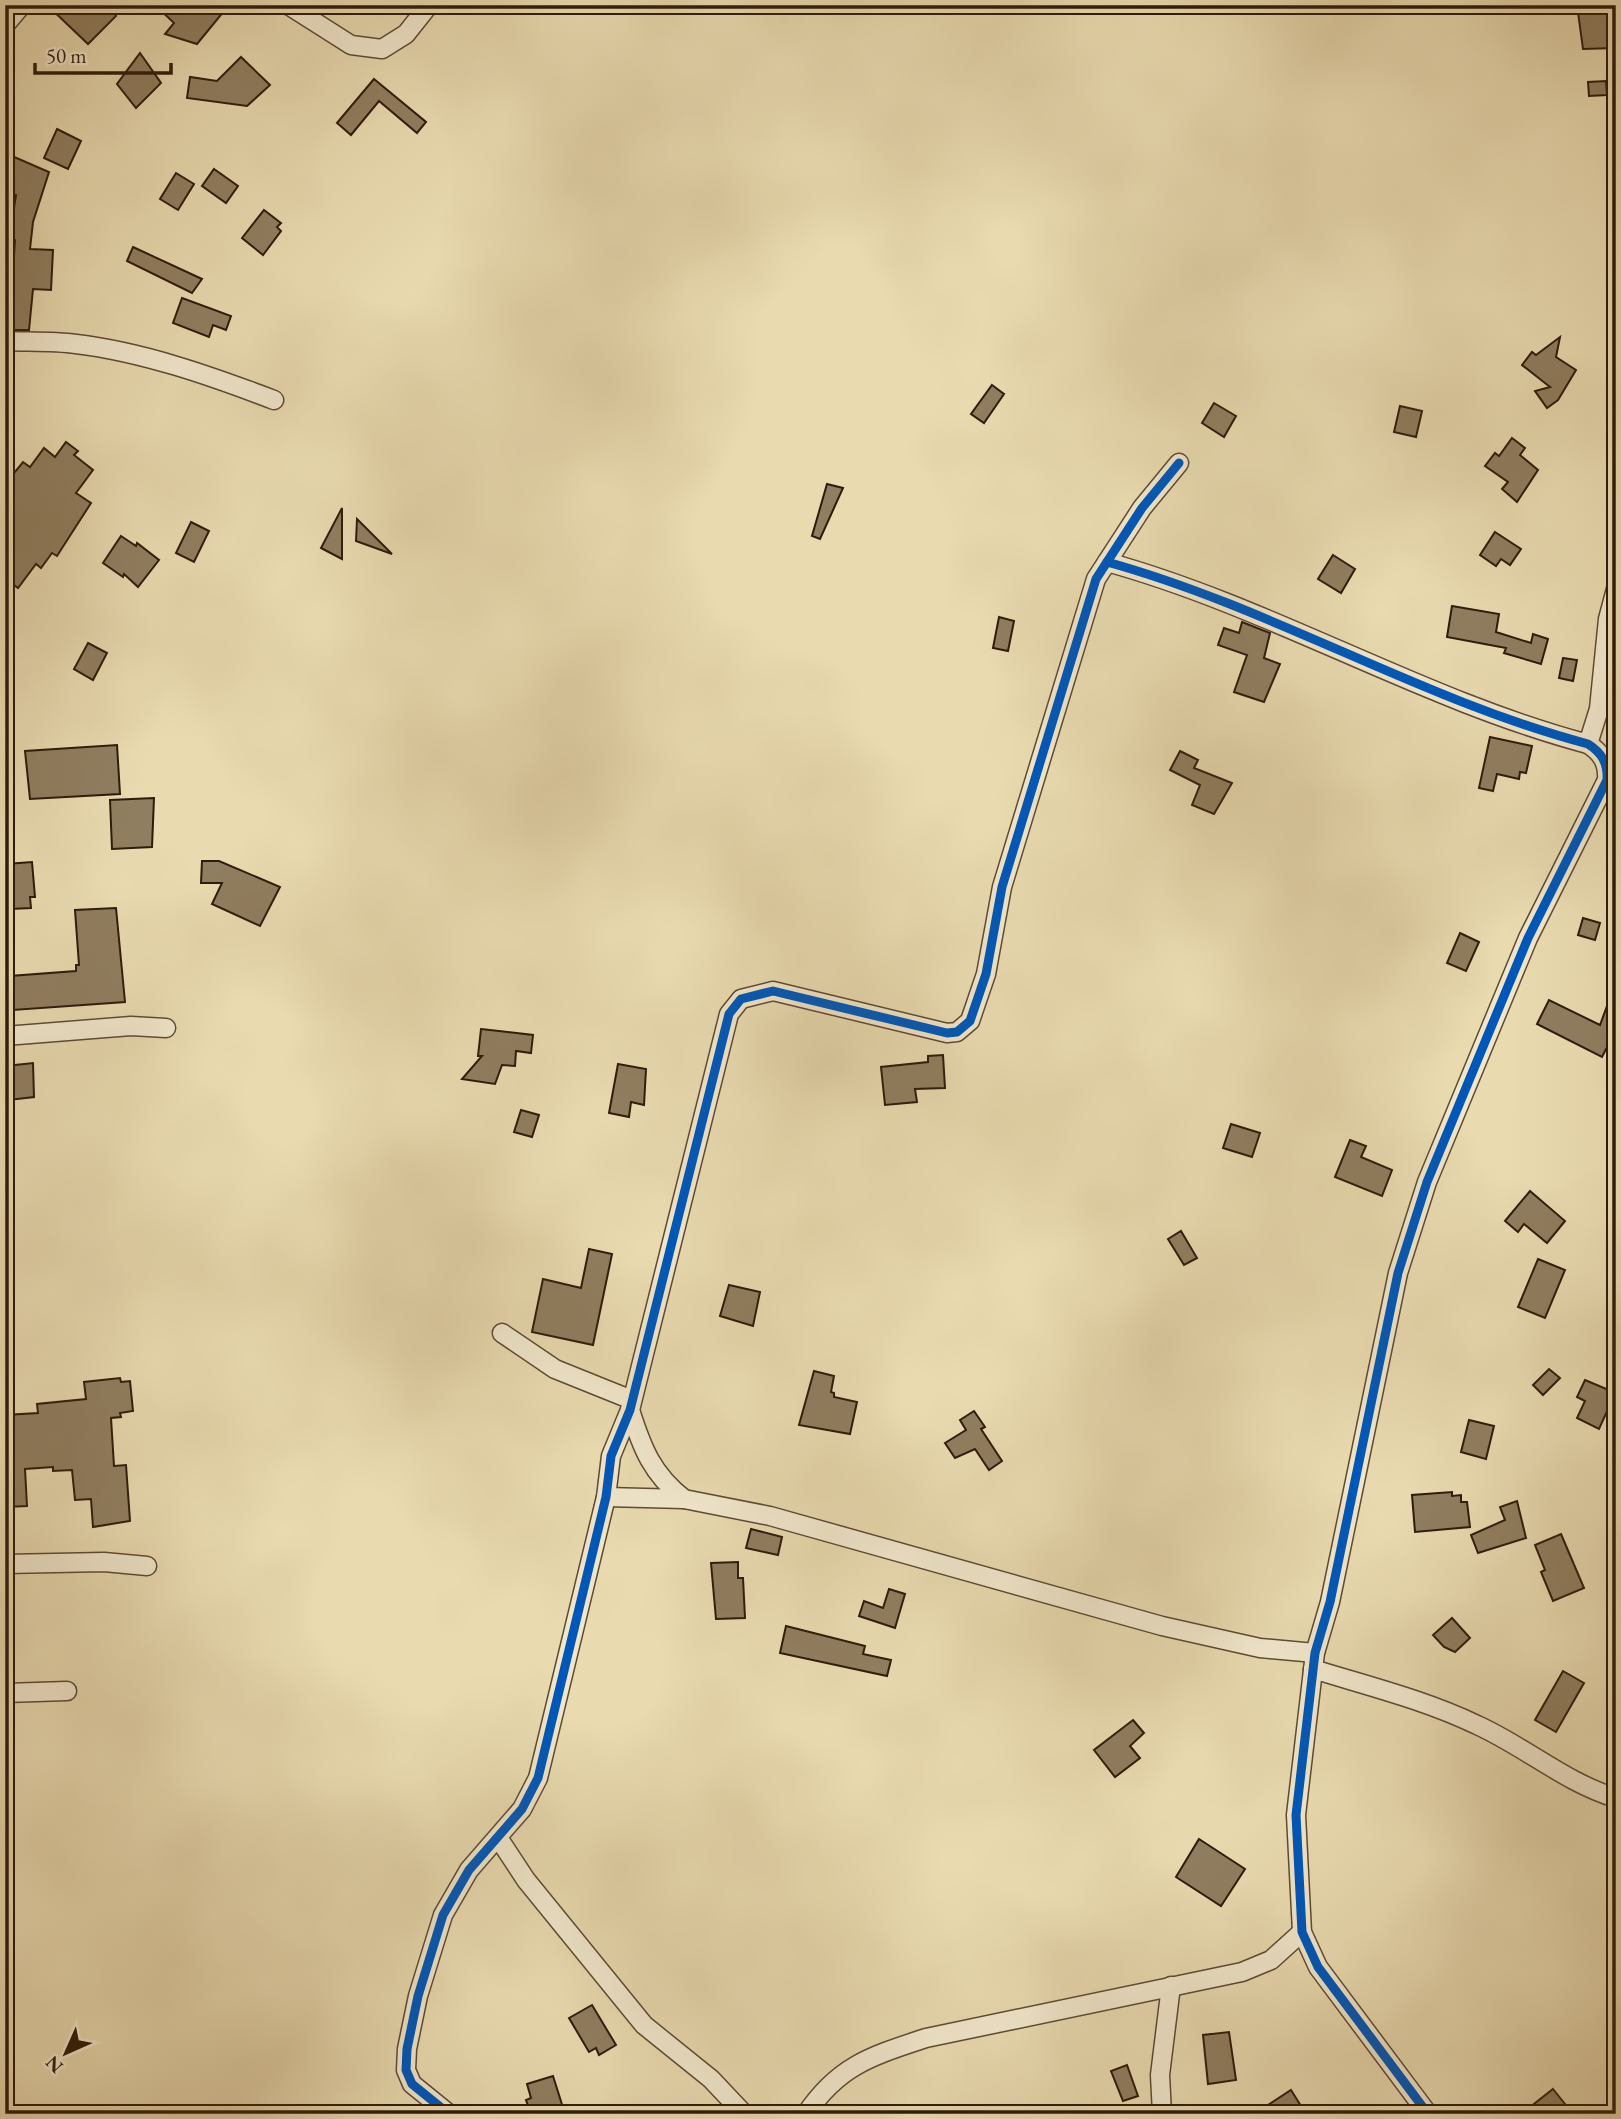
<svg xmlns="http://www.w3.org/2000/svg" width="1621" height="2119" viewBox="0 0 1621 2119" font-family="'EB Garamond',serif">
<style>
.building{fill:#907e60;stroke:#2f1b0a;stroke-width:2}
.lines{fill:none;stroke-linecap:round;stroke-linejoin:round}
.minor-casing{stroke:#5e4b34;stroke-width:21}
.minor{stroke:#f1e7cc;stroke-width:18}
.cycleway-casing{stroke:#f1e7cc;stroke-width:13}
.cycleway{stroke:#0057b8;stroke-width:9}
</style>
<rect width="100%" height="100%" fill="#e9dab0"/>
<filter id="stains"><feTurbulence type="fractalNoise" baseFrequency=".00286" numOctaves="4"/><feColorMatrix values="0 0 0 0 .2 0 0 0 0 .09 0 0 0 0 .02 0 0 0 .5 -.17"/></filter>
<radialGradient id="worn" r=".72"><stop offset=".6" stop-color="#630" stop-opacity="0"/><stop offset="1" stop-color="#630" stop-opacity=".3"/></radialGradient>
<g class="building">
<polygon points="47,5 108,5 116,16 88,44"/>
<polygon points="155,5 229,5 197,44 165,34 174,23"/>
<polygon points="1577,5 1613,5 1615,48 1583,49"/>
<polygon points="140,53 161,83 136,108 117,84"/>
<polygon points="241,57 270,85 247,106 187,98 190,77 217,81"/>
<polygon points="374,79 426,122 417,133 379,101 351,135 337,123"/>
<polygon points="1606,81 1607,95 1589,96 1588,82"/>
<polygon points="57,129 81,141 68,169 44,158"/>
<polygon points="5,153 49,172 33,222 30,249 53,250 51,290 33,289 29,330 8,330 5,272 13,272 15,240 9,239 16,195 5,190"/>
<polygon points="214,169 238,186 226,203 202,186"/>
<polygon points="176,173 194,184 178,210 160,199"/>
<polygon points="264,210 281,223 277,227 281,231 263,255 242,238"/>
<polygon points="133,247 202,279 192,293 127,261"/>
<polygon points="182,298 231,316 226,330 213,325 209,337 173,323"/>
<polygon points="1560,337 1556,357 1576,370 1558,400 1547,408 1535,391 1550,387 1522,365 1532,352 1536,355"/>
<polygon points="992,385 1004,394 984,423 971,414"/>
<polygon points="1214,403 1236,416 1224,437 1202,423"/>
<polygon points="1400,406 1422,411 1416,437 1394,432"/>
<polygon points="1512,438 1525,448 1520,455 1538,470 1517,502 1502,489 1508,482 1485,466 1495,453 1499,456"/>
<polygon points="66,442 78,451 74,455 93,470 76,493 91,503 57,556 52,553 41,568 36,564 18,588 5,578 5,484 23,462 30,467 44,448 55,457"/>
<polygon points="827,484 843,488 820,539 812,536"/>
<polygon points="342,508 342,559 321,548"/>
<polygon points="357,519 392,554 356,541"/>
<polygon points="191,522 209,531 194,562 176,553"/>
<polygon points="1495,532 1521,549 1510,565 1501,559 1496,566 1480,555"/>
<polygon points="121,536 136,546 137,543 159,560 138,587 124,574 123,577 103,563"/>
<polygon points="1333,555 1355,569 1341,593 1318,579"/>
<polygon points="1452,606 1499,614 1496,632 1531,643 1533,634 1548,639 1541,664 1504,653 1506,648 1447,637"/>
<polygon points="999,617 1014,621 1008,651 993,648"/>
<polygon points="1242,622 1270,633 1264,658 1280,664 1264,702 1234,692 1247,655 1218,645 1224,628 1239,633"/>
<polygon points="88,643 107,653 93,680 74,669"/>
<polygon points="1563,658 1577,660 1573,681 1559,678"/>
<polygon points="1490,737 1532,746 1526,773 1520,772 1519,779 1497,774 1493,791 1479,788"/>
<polygon points="117,745 120,794 30,799 25,751"/>
<polygon points="1180,751 1198,760 1194,768 1232,783 1214,814 1192,805 1200,785 1170,770"/>
<polygon points="154,798 152,847 112,849 110,800"/>
<polygon points="202,861 219,861 280,887 260,926 212,904 222,883 201,883"/>
<polygon points="32,862 35,897 30,897 31,908 10,909 6,864"/>
<polygon points="116,908 125,1002 13,1010 10,976 76,971 76,965 79,965 75,910"/>
<polygon points="1583,918 1600,923 1595,940 1578,935"/>
<polygon points="1460,933 1479,942 1466,971 1447,963"/>
<polygon points="1614,987 1616,1030 1602,1057 1537,1024 1549,1000 1600,1025"/>
<polygon points="481,1029 533,1035 531,1053 516,1051 515,1066 502,1065 495,1084 462,1079 482,1056 478,1056"/>
<polygon points="943,1055 945,1088 915,1089 917,1102 885,1105 881,1067 928,1062 928,1056"/>
<polygon points="33,1063 34,1097 9,1100 6,1066"/>
<polygon points="618,1064 646,1069 644,1105 631,1102 629,1117 609,1113"/>
<polygon points="521,1110 539,1115 532,1137 514,1132"/>
<polygon points="1231,1124 1260,1133 1252,1157 1223,1148"/>
<polygon points="1350,1140 1366,1146 1361,1157 1392,1170 1382,1196 1335,1177"/>
<polygon points="1530,1191 1565,1221 1547,1243 1524,1224 1518,1232 1505,1221"/>
<polygon points="1181,1231 1197,1258 1184,1265 1168,1239"/>
<polygon points="589,1249 612,1254 593,1345 532,1332 543,1279 581,1288"/>
<polygon points="1538,1259 1565,1270 1545,1318 1518,1307"/>
<polygon points="729,1285 760,1292 753,1326 720,1316"/>
<polygon points="1549,1369 1560,1378 1543,1395 1533,1385"/>
<polygon points="814,1371 834,1376 831,1392 834,1393 834,1397 857,1402 850,1434 799,1425"/>
<polygon points="120,1378 121,1382 130,1381 133,1411 120,1413 121,1417 111,1418 114,1466 126,1465 130,1521 93,1527 91,1499 75,1500 72,1470 53,1471 53,1467 25,1469 27,1506 5,1507 5,1415 38,1413 37,1404 86,1399 84,1382"/>
<polygon points="1585,1380 1616,1393 1612,1408 1609,1407 1599,1429 1577,1418 1585,1401 1577,1397"/>
<polygon points="974,1411 985,1427 981,1429 1002,1461 989,1470 975,1449 955,1458 945,1443 966,1430 960,1420"/>
<polygon points="1469,1420 1494,1426 1486,1459 1461,1452"/>
<polygon points="1452,1492 1452,1496 1461,1495 1461,1502 1467,1502 1470,1527 1415,1532 1412,1495"/>
<polygon points="1517,1501 1526,1538 1478,1553 1471,1535 1505,1520 1500,1507"/>
<polygon points="751,1529 782,1537 778,1555 746,1548"/>
<polygon points="1561,1534 1584,1588 1553,1601 1541,1572 1545,1570 1535,1545"/>
<polygon points="738,1562 738,1578 743,1578 745,1618 716,1619 711,1563"/>
<polygon points="889,1589 905,1594 895,1628 859,1616 864,1601 883,1608"/>
<polygon points="1452,1618 1470,1638 1455,1652 1444,1647 1433,1635"/>
<polygon points="786,1626 865,1646 863,1654 891,1660 887,1676 780,1653"/>
<polygon points="1563,1671 1584,1683 1556,1732 1535,1720"/>
<polygon points="1133,1720 1144,1733 1130,1746 1140,1758 1115,1777 1094,1750"/>
<polygon points="1199,1839 1245,1869 1221,1906 1176,1877"/>
<polygon points="592,2005 616,2045 599,2055 596,2048 589,2052 569,2018"/>
<polygon points="1229,2032 1236,2080 1208,2084 1203,2035"/>
<polygon points="1127,2065 1138,2096 1123,2101 1111,2071"/>
<polygon points="553,2076 565,2114 531,2114 526,2100 531,2098 527,2084"/>
<polygon points="1553,2089 1573,2114 1542,2114 1534,2104"/>
<polygon points="1291,2090 1306,2114 1254,2114"/>
</g>
<g class="lines">
<g class="minor-casing">
<g id="minor">
<polyline points="288,5 351,45 382,49 406,34 429,5"/>
<polyline points="5,25 22,5"/>
<path d="M5,341C29,342 53,341 76,344C143,352 211,376 274,400"/>
<path d="M1107,562C1273,608 1422,700 1588,744C1602,753 1608,763 1607,780L1528,938L1427,1182L1398,1273L1330,1602L1315,1653L1296,1815L1302,1932L1318,1967L1428,2114"/>
<polyline points="1588,744 1599,709 1608,619 1616,589"/>
<polyline points="5,1036 131,1026 166,1028"/>
<polyline points="502,1333 555,1369 632,1400"/>
<path d="M630,1410C642,1448 652,1474 684,1499"/>
<polyline points="606,1497 684,1499 770,1516 1162,1626 1260,1648 1315,1653"/>
<polyline points="5,1564 104,1562 147,1566"/>
<path d="M1313,1669C1368,1686 1425,1700 1477,1725C1524,1746 1566,1783 1616,1798"/>
<polyline points="5,1693 67,1691"/>
<polyline points="499,1839 526,1880 644,2025 711,2079 744,2114"/>
<polyline points="449,2114 412,2084 406,2070 407,2049 418,1996 443,1915 469,1870 522,1809 538,1778 606,1497 611,1456 630,1410 729,1014 741,999 773,991 947,1033 957,1032 970,1021 986,974 1002,887 1096,579 1142,508 1179,463"/>
<path d="M806,2114C839,2065 872,2056 926,2038L1242,1972L1271,1960L1302,1932"/>
<polyline points="1162,2114 1160,2075 1171,1986"/>
</g>
</g>
<use href="#minor" class="minor"/>
<g class="cycleway-casing">
<g id="cycleway">
<path d="M1107,562C1273,608 1422,700 1588,744C1602,753 1608,763 1607,780L1528,938L1427,1182L1398,1273L1330,1602L1315,1653L1296,1815L1302,1932L1318,1967L1428,2114"/>
<polyline points="449,2114 412,2084 406,2070 407,2049 418,1996 443,1915 469,1870 522,1809 538,1778 606,1497 611,1456 630,1410 729,1014 741,999 773,991 947,1033 957,1032 970,1021 986,974 1002,887 1096,579 1142,508 1179,463"/>
</g>
</g>
<use href="#cycleway" class="cycleway"/>
</g>
<rect width="1621" height="2119" fill="none" stroke="#e9dab0" stroke-width="28"/>
<rect x="7" y="7" width="1607" height="2105" fill="none" stroke="#2f1b0a" stroke-width="3.5"/>
<rect x="14" y="14" width="1593" height="2091" fill="none" stroke="#2f1b0a" stroke-width="2"/>
<g transform="translate(66 2053) rotate(225)" stroke="#f1e7cc" stroke-width="5" paint-order="stroke">
<path d="M0-5L12 26L0 18L-12 26Z" fill="#2f1b0a"/>
<text y="-10" font-size="19" font-weight="bold" text-anchor="middle" fill="#2f1b0a">N</text>
</g>
<path d="M35 63v10h136v-10" fill="none" stroke="#2f1b0a" stroke-width="3.5"/>
<text x="46" y="63" font-size="21" fill="#2f1b0a" stroke="#f1e7cc" stroke-width="5" paint-order="stroke">50 m</text>
<rect width="100%" height="100%" filter="url(#stains)"/>
<rect width="100%" height="100%" fill="url(#worn)"/>
</svg>
